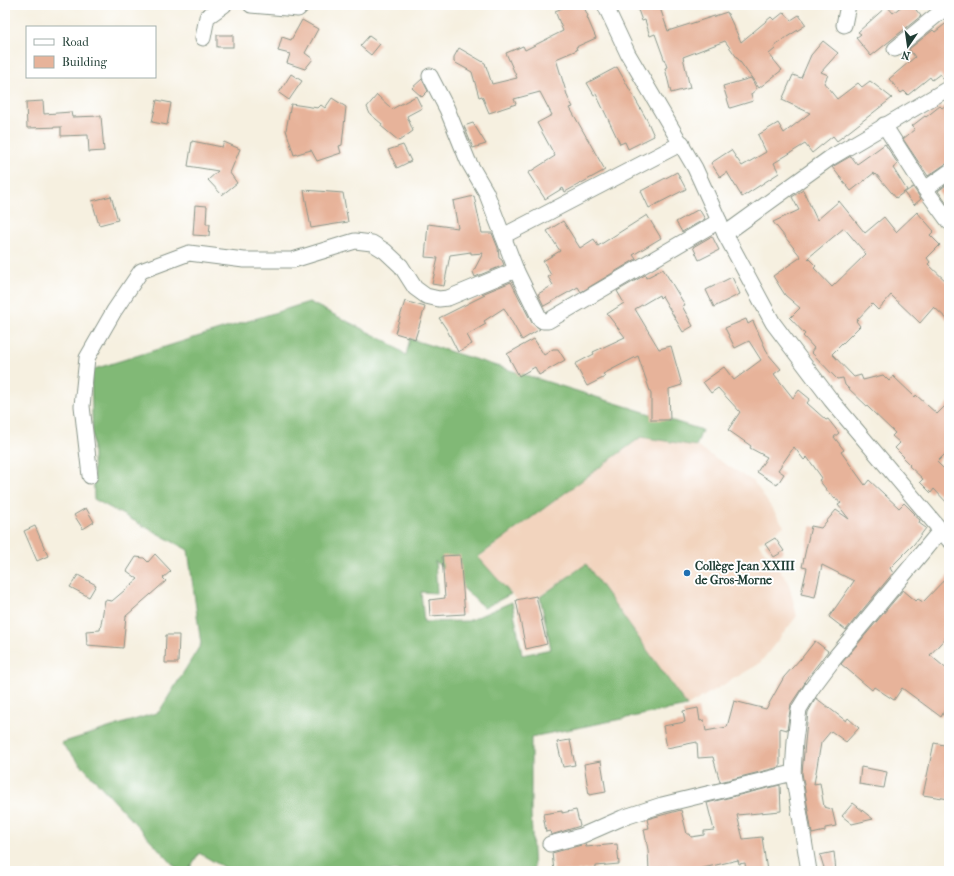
<svg xmlns="http://www.w3.org/2000/svg" width="954" height="876" viewBox="0 0 954 876" font-family="'IM FELL French Canon',serif">
<style>
.built{fill:#f2d4be}
.forest{fill:#81b976;stroke:#507b55}
.building{fill:#e7b39a;fill-rule:evenodd}
.lines{fill:none;stroke-linecap:round;stroke-linejoin:round}
.minor-casing{stroke:#8a968a;stroke-width:17}
.minor{stroke:#fff;stroke-width:15}
.poi-dot{fill:#1f6fb2;stroke:#fff;stroke-width:1.5}
.labels{text-anchor:middle;dominant-baseline:central;stroke-width:4;stroke-linejoin:round;paint-order:stroke}
.poi-label{font-size:12px;font-weight:bold;fill:#1f3d34;stroke:#fff;text-anchor:start}
</style>
<rect width="100%" height="100%" fill="#fff"/>
<filter id="ink" filterUnits="userSpaceOnUse"><feTurbulence type="fractalNoise" baseFrequency=".025" numOctaves="2"/><feDisplacementMap in="SourceGraphic" scale="8" xChannelSelector="R" yChannelSelector="G"/><feConvolveMatrix kernelMatrix="1 2 1 2 8 2 1 2 1" color-interpolation-filters="sRGB"/></filter>
<filter id="wash" filterUnits="userSpaceOnUse"><feTurbulence type="fractalNoise" baseFrequency=".012" numOctaves="4" result="noise"/><feDisplacementMap in="SourceGraphic" scale="16" xChannelSelector="R" yChannelSelector="G"/><feGaussianBlur stdDeviation="0.9" result="paint"/><feColorMatrix in="noise" values="0 0 0 0 0 0 0 0 0 0 0 0 0 0 0 0 0 1.4 0 .05"/><feComposite in="paint" operator="in"/></filter>
<g filter="url(#wash)">
<rect width="100%" height="100%" fill="#f6f0e0"/>
<polygon class="built" points="641,437 696,446 754,482 784,526 758,543 788,581 797,616 759,664 687,706 586,564 524,607 478,558"/>
<polygon class="forest" points="309,302 388,342 406,355 410,339 702,430 696,446 641,437 478,557 511,594 484,608 435,561 437,593 421,592 424,622 468,621 512,602 522,655 551,649 540,597 586,564 687,706 531,737 531,815 534,871 230,871 199,853 188,871 179,871 61,743 159,712 201,644 188,550 94,499 91,370"/>
<g id="blocks">
<g class="building">
<polygon points="570,5 583,5 588,16 587,17 596,38 576,47 577,50 556,59 568,98 573,107 570,108 605,170 565,192 563,188 545,199 528,173 555,156 537,123 552,115 540,92 514,99 516,104 489,113 482,96 479,97 472,72 454,62 454,57 459,48 485,63 492,84 517,78 506,53 523,46 525,50 563,31 555,11"/>
<polygon points="644,5 659,5 668,31 727,12 741,42 771,17 774,20 784,12 791,20 799,15 806,25 787,37 774,47 775,49 769,54 782,70 759,88 725,41 683,57 690,88 671,93 665,68 667,67 655,34 650,36 645,20 642,21 637,7"/>
<polygon points="903,5 912,5 921,16 871,56 856,38 861,34 858,32 887,6 893,13"/>
<polygon points="302,20 318,29 305,53 313,59 305,69 287,63 290,54 278,51 282,37 291,40"/>
<polygon points="949,21 949,79 944,80 940,74 932,80 930,77 908,95 904,91 901,93 889,79 915,57 909,49 933,30 935,32"/>
<rect x="217" y="35" width="16" height="12"/>
<polygon points="369,36 380,44 371,55 360,46"/>
<polygon points="823,41 838,53 821,72 828,75 824,83 837,99 858,83 862,87 870,81 892,98 837,141 833,136 812,153 805,144 774,163 779,173 742,197 727,172 720,177 711,163 731,150 742,166 766,152 758,135 778,123 784,133 810,113 782,100 793,75 801,78 811,55"/>
<polygon points="617,67 647,120 654,136 628,149 625,142 620,144 596,94 594,95 587,83"/>
<polygon points="291,74 302,81 289,100 279,93"/>
<polygon points="751,78 757,89 751,94 753,101 730,108 723,86"/>
<polygon points="422,79 428,91 422,97 412,88"/>
<polygon points="377,95 392,109 416,96 422,108 407,116 413,131 399,141 381,126 382,124 370,114 367,107"/>
<polygon points="332,98 346,107 342,145 339,146 341,153 317,161 311,150 294,155 286,130 291,104 318,108 321,105 325,108"/>
<polygon points="157,100 171,103 167,125 152,122"/>
<polygon points="43,101 44,114 71,112 72,117 101,116 104,151 89,152 88,135 61,136 61,127 27,128 26,102"/>
<polygon points="949,103 949,163 944,165 928,176 903,139 915,129 912,126 925,116 926,117 940,106 942,108"/>
<polygon points="473,123 486,144 473,148 464,126"/>
<polygon points="192,141 222,147 224,142 240,149 230,173 237,183 222,195 208,180 218,171 188,166"/>
<polygon points="885,144 898,164 893,168 907,190 896,198 876,174 875,175 874,173 851,191 832,167 851,156 857,164"/>
<polygon points="403,145 411,161 397,168 388,150"/>
<polygon points="677,172 686,189 649,208 641,191"/>
<polygon points="949,183 949,207 938,191"/>
<polygon points="913,187 921,199 914,205 904,193"/>
<polygon points="304,190 343,193 348,222 311,228"/>
<path d="M803,190L817,220L839,201L865,233L884,217L896,232L917,212L934,231L930,235L940,245L927,258L930,262L928,264L949,284V321L934,307L920,323L891,295L878,310L872,304L856,321L860,326L832,354L854,377L861,375L863,380L883,375L889,381L893,376L915,397L916,395L937,414L949,402V450L937,462L949,474V505L934,489L931,493L920,482L923,479L909,466L910,465L903,458L904,457L895,448L900,443L892,436L895,433L845,385L843,378L837,379L811,352L814,348L803,336L805,334L790,318L800,308L785,295L773,276L801,257L773,222L799,210L792,197ZM844,228L866,254L832,287L814,268L816,266L808,258Z"/>
<polygon points="111,196 118,220 99,225 92,201"/>
<polygon points="474,196 482,233 492,233 498,248 499,258 502,260 504,265 475,277 473,272 483,253 471,254 471,252 450,255 444,286 432,284 438,258 425,257 428,224 458,228 453,201"/>
<polygon points="195,205 207,206 206,224 210,224 209,236 193,235"/>
<polygon points="699,209 705,219 682,232 676,222"/>
<polygon points="647,215 661,238 633,255 636,259 581,292 578,287 544,306 538,294 553,285 548,277 551,275 543,261 560,251 547,231 563,221 580,248 594,239 598,246"/>
<polygon points="712,236 719,250 699,260 693,247"/>
<polygon points="663,269 685,305 682,306 693,326 683,332 662,296 660,298 659,295 635,309 659,349 671,346 682,385 669,389 670,420 651,420 651,394 638,356 603,374 605,377 587,386 575,364 594,354 593,352 625,337 607,314 624,303 617,291 645,275 646,278"/>
<polygon points="732,277 740,294 714,307 706,290"/>
<polygon points="511,282 532,323 540,329 522,340 504,308 484,321 486,324 467,335 472,344 458,352 447,330 439,318 485,295 482,294"/>
<polygon points="405,301 425,307 415,339 395,333"/>
<polygon points="746,319 748,324 753,321 768,354 781,369 774,374 793,398 799,390 810,399 807,403 826,420 828,419 839,433 834,437 844,450 841,452 865,485 869,480 899,508 904,503 915,514 914,515 920,520 919,523 926,528 914,544 890,568 893,573 846,630 829,617 854,581 822,565 815,597 801,594 807,568 802,567 811,526 821,528 836,510 849,519 838,505 841,503 829,493 819,480 822,478 807,457 804,460 794,447 778,470 784,474 777,485 757,472 767,457 750,448 751,446 728,430 740,412 718,388 711,393 703,382 724,367 734,380 761,360 749,341 735,348 725,328"/>
<polygon points="534,339 544,355 553,349 558,349 565,360 539,375 535,367 519,376 507,354"/>
<polygon points="86,508 94,522 83,529 74,515"/>
<polygon points="35,526 48,556 37,561 24,531"/>
<polygon points="775,538 784,551 774,557 765,544"/>
<polygon points="155,554 171,571 163,578 166,581 126,616 123,648 87,645 86,631 100,630 105,600 112,601 138,579 127,571 136,557 144,558 148,562"/>
<polygon points="460,555 465,614 430,616 429,600 445,598 442,556"/>
<polygon points="78,575 96,585 89,597 70,587"/>
<polygon points="949,575 949,634 930,655 949,671 949,702 941,717 902,688 894,700 874,687 872,690 841,664 903,590 916,601 918,599 923,602"/>
<polygon points="536,596 547,644 526,649 516,600"/>
<polygon points="166,635 179,635 178,663 165,663"/>
<polygon points="815,641 828,651 804,682 805,683 791,704 787,730 780,728 780,767 720,782 713,757 698,758 697,742 667,748 663,726 685,722 683,711 698,708 700,721 704,720 706,731 727,727 734,701 766,709 784,677 801,658 800,660"/>
<polygon points="816,698 846,721 848,718 859,728 846,742 831,731 821,743 814,784 820,783 824,807 832,809 836,826 825,828 825,831 812,834 802,773 808,712"/>
<polygon points="570,740 575,765 563,767 557,742"/>
<polygon points="934,743 949,746 949,799 923,795"/>
<polygon points="601,761 606,792 589,795 584,764"/>
<polygon points="861,767 887,772 884,788 859,784"/>
<polygon points="780,785 781,811 737,815 743,839 762,837 767,871 746,871 745,863 739,864 738,860 690,871 649,871 648,850 644,829 649,828 647,819 681,810 687,834 690,834 691,837 704,835 704,831 714,830 707,803"/>
<polygon points="853,803 873,819 852,824 842,816"/>
<polygon points="576,810 580,826 551,835 550,831 546,832 543,814 562,811 562,813"/>
<polygon points="585,844 586,847 617,844 619,864 596,866 596,868 580,871 554,871 552,853"/>
<polygon points="834,852 836,871 825,871 820,855"/>
</g>
</g>
</g>
<g filter="url(#ink)">
<use href="#blocks" fill-opacity="0" stroke="#8a968a" stroke-width="1"/>
<g class="lines">
<g class="minor-casing">
<g id="minor">
<polyline points="251,5 298,9 302,5"/>
<polyline points="605,5 628,54 695,168 725,234 773,323 831,400 949,540"/>
<polyline points="844,25 848,5"/>
<polyline points="203,38 207,17 224,5"/>
<polyline points="895,49 949,5"/>
<polyline points="430,76 447,109 468,161 486,192 503,236 682,143"/>
<polyline points="884,125 925,189 949,222"/>
<polyline points="925,189 949,172"/>
<polyline points="725,234 830,158 949,88"/>
<polyline points="503,236 516,270 540,319 543,321 548,321 719,221"/>
<polyline points="90,476 82,406 87,358 114,311 141,271 189,253 244,260 293,260 355,241 372,243 385,251 401,266 415,288 426,296 439,299 448,298 516,270"/>
<polyline points="550,844 581,836 622,818 662,805 793,773"/>
<polyline points="809,871 793,773 795,741 799,709 812,688 833,660 940,531"/>
</g>
</g>
<use href="#minor" class="minor"/>
</g>
</g>
<circle class="poi-dot" cx="687" cy="573" r="4"/>
<g class="labels">
<g class="poi-label">
<text x="695" y="566">Collège Jean XXIII<tspan x="695" dy="14">de Gros-Morne</tspan></text>
</g>
</g>
<rect width="954" height="876" fill="none" stroke="#fff" stroke-width="20"/>
<rect x="26" y="26" width="130" height="52" fill="#ffffff" stroke="#a5b1ae"/>
<rect x="34" y="39" width="20" height="6" fill="#ffffff" stroke="#a5b1ae"/>
<text x="62" y="46" font-size="12" fill="#1f3d34">Road</text>
<rect x="34" y="56" width="20" height="12" fill="#e7b39a" stroke="#a5b1ae"/>
<text x="62" y="66" font-size="12" fill="#1f3d34">Building</text>
<g transform="translate(908 46) rotate(193)" stroke="#ffffff" stroke-width="3" paint-order="stroke">
<path d="M0-3L7 15L0 10L-7 15Z" fill="#1f3d34"/>
<text y="-6" font-size="11" font-weight="bold" text-anchor="middle" fill="#1f3d34">N</text>
</g>
</svg>
